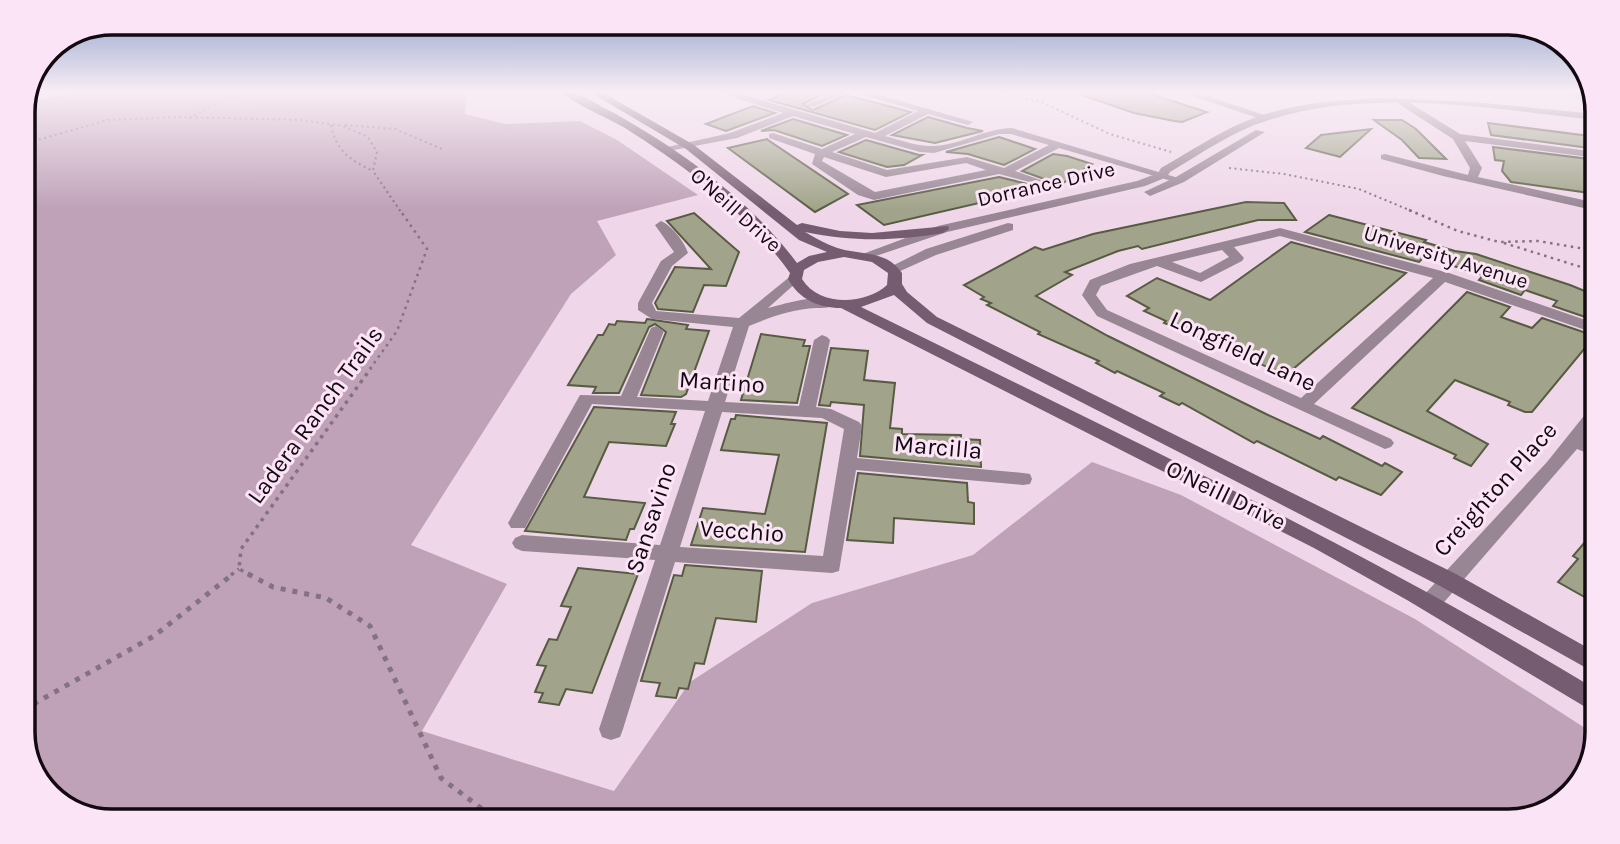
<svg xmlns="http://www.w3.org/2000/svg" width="1620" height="844" viewBox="0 0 1620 844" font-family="Karla,sans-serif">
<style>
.green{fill:#bfa2b8}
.building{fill:#a1a48a;stroke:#585b43;stroke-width:2}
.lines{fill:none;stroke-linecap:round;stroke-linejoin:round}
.path-far3{stroke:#83727f;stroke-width:2;stroke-dasharray:2 3.5;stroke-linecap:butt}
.path-far2{stroke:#83727f;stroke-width:2.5;stroke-dasharray:2.5 4.5;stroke-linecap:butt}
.path-far1{stroke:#83727f;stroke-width:3.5;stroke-dasharray:3.5 5;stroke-linecap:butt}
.path{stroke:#83727f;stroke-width:5;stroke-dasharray:5 7;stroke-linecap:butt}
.minor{fill:#988694;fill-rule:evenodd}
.tertiary{fill:#988694;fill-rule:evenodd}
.secondary{fill:#755c70;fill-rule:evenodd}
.labels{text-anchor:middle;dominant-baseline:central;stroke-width:6;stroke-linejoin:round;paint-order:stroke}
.far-street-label{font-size:21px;fill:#120a10;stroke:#fce4f7}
.street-label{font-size:24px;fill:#120a10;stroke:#fce4f7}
.rim{fill:none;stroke:#120a10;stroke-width:3.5}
</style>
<rect width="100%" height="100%" fill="#efd7e9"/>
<polygon class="green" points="83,91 468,91 465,114 505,124 580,121 617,140 698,195 597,221 616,255 571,294 411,545 507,584 422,731 614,791 690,682 812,603 973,555 1092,462 1181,495 1415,619 1596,735 1588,772 1553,809 1508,821 112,821 72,812 38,782 23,738 23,107 25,103"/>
<g class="building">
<polygon points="791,91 829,91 803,104 813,110 846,95 911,112 875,130 769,100"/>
<polygon points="1079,91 1141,91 1207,112 1182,122 1174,121 1134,113 1079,94"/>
<polygon points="753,106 775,113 726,131 706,124"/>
<polygon points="928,117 967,128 983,131 935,143 892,135"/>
<polygon points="793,119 847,135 822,146 774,130 761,131"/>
<polygon points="1374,120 1402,120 1416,129 1446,159 1419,158 1402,140"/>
<polygon points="1488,123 1597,137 1597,149 1491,135"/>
<polygon points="1371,129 1340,157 1306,148 1321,135"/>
<polygon points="999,137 1035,149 1004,165 968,154 946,152"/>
<polygon points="767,139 768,140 848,194 815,212 728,148"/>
<polygon points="866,140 919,155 922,155 904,165 887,167 839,152"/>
<polygon points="1493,147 1597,160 1597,194 1511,182 1502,171 1504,161 1495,160"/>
<polygon points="1053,154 1067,156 1092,164 1060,185 1052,186 1050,181 1022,171"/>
<polygon points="999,177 1044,188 884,225 857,205"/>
<polygon points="1246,202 1284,203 1296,220 1258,220 1142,249 1138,246 1118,251 1065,272 1072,275 1036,296 1108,336 1266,414 1320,439 1323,436 1382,466 1385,463 1402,472 1381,495 1339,477 1336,480 1257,441 1254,443 1182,403 1179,405 1160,396 1164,393 1117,371 1115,373 1096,363 1099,361 1038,334 1040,332 987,305 991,303 981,299 984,297 964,285 1035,247 1043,250 1093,234"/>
<polygon points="694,213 739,252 726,286 704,285 693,312 658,309 655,303 675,267 711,269 667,221"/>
<polygon points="1329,215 1426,240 1424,242 1455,251 1476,254 1570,285 1597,296 1597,321 1553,306 1557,301 1525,290 1521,295 1479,280 1483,275 1447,264 1423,258 1419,262 1305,232"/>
<polygon points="1291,242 1406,273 1286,375 1164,323 1166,321 1144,311 1149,308 1127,296 1157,278 1210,300"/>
<polygon points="1467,292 1510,307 1501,317 1532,328 1542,318 1595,336 1532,412 1525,412 1508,405 1510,402 1455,380 1427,411 1488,444 1471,466 1454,458 1456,455 1352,408"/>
<polygon points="647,319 688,325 686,329 709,331 686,394 681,397 641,395 666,332 655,324 649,327 619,393 593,393 596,387 568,385 598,335 603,335 609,324 615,325 617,321 645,323"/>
<polygon points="761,334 805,340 803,346 810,346 797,403 741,400"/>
<polygon points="831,348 868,351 864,380 895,383 890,428 902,429 902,434 961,435 961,439 980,440 981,467 860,456 864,405 831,402 830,406 819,405"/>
<polygon points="594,407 676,412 671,424 675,424 666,446 609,442 584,497 645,503 634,529 630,529 626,540 525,531"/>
<polygon points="736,415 827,423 805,552 691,545 703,508 765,514 779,455 721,450 731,419 735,419"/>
<polygon points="858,473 967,483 968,502 974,503 974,524 894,518 893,543 847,540"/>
<polygon points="1597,528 1597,604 1558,582 1578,559 1573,556"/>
<polygon points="685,565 762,571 756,622 716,618 704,664 695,663 688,689 679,688 676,698 656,696 660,683 641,681 674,575 682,576"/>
<polygon points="578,568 638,574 592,693 566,689 559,705 539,702 543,693 535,692 546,666 537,665 549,639 557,640 571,607 561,606"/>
</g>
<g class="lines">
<g class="path-far3">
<polyline points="982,91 1000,92"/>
<polyline points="999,91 1041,102 1110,134 1171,152"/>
<polyline points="25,103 89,91"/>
<polyline points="189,118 228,98 251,91"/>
<path d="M331,125C336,151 350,160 373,171"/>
<polyline points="345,125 395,129 442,149"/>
<polyline points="23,144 108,120 180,117 301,120 343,126 368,137 377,152 373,171 401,212"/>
<polyline points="1229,168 1284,174 1359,189 1414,212"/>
</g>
<g class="path-far2">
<polyline points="1409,210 1458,231 1499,242 1538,241 1597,251"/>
<polyline points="1504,243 1597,272"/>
<polyline points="370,369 397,331 427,249 400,210"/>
</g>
<g class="path-far1">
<polyline points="231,575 239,569"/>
<polyline points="251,575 239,569 241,549 371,368"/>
</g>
<g class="path">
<polyline points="248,574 273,587 326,598 370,626 441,778 498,821"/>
<polyline points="23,710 154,636 233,574"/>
</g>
<g class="minor">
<path d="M714,91H730L875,133L918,111L850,91H866L973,122L968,125L928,114L885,136C901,140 918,147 935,146C962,144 984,129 1012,128L1185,180L1175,182L1059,148L1015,171L1049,183V187L999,174L874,200L858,195L812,164L815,154L769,138V134L773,133L822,149L855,134L793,116L737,138L663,152V148L730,133L783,113ZM999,134H1011L1049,145L1004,168L967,157L887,170L832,152L866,137L920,152L934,153ZM824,157L886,177L966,163L986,170L875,192L822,161Z"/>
<polygon points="836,91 849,91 814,107 806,105"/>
<polygon points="1177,91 1192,91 1270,117 1261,119"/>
<polygon points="1566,91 1577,91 1596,104 1597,112"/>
<polygon points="1399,100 1405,100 1460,134 1597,152 1597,158 1465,141 1482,168 1478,177 1597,203 1597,211 1443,176 1381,159 1381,155 1385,154 1468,175 1470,168 1453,139 1399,104"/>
<path d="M661,221C672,226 684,241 688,253L672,266L652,303L656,311L739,318L792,275L799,279L797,282L768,308C785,304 824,291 837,303C831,308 824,308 816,308C792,309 771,317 749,326L725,402L799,406L814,340L822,335L827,337L830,340L816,407L831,409L859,422L862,426L857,458L1023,473L1030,474L1032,479L1030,484L1023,485L856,470L839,571L832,573L675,562L623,729L620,737L611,740L602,737L599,729L655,560L522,551L515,548L512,543L515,538L522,535L660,545L705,411L592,404L525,528H511L508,523L580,395L621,396L651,328L656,326L664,331L637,397L708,401L733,327L652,319L638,310V303L661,261L674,252L655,225ZM722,412L822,418L844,429L823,556L680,547Z"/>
<path d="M1280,228L1449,273L1597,324V334L1445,282L1314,404L1391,439L1394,443L1391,447L1385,449L1097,316L1082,295L1090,280L1130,264ZM1280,236L1433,278L1301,398L1107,310L1096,295L1101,286L1157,266L1201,282L1242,261L1244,258L1234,247ZM1222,250L1229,257L1200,273L1172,262Z"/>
<polygon points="1597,406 1597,423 1585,439 1597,444 1597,457 1577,449 1439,608 1431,611 1423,608 1420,602 1423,596 1547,462 1591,407"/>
</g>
<g class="tertiary">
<path d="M1383,98L1474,102L1597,114V120C1491,109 1373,87 1269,120C1233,131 1202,153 1170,172L1167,177L1145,186L947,232L867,259L860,255L938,226L1137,181L1158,173L1161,168C1189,152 1216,134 1246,121C1290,103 1337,100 1383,98Z"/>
<polygon points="1256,130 1265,132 1184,182 1150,196 1144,192 1176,177"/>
<polygon points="1008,223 1013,224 1013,230 936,255 898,272 893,273 886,269 926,249"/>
</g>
<path class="secondary" d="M559,91C579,91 596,104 614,113C683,152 749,199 797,263L809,256L827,252L799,240L686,149L588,91H600L694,145L797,225L802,223L840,231L872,233L948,226L949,229L943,233C895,241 853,242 805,232C815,238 830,246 841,249C864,255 887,251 902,273V284L907,292L937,317L1456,574L1597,653V674L1440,586L927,323L894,295L861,307C1110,430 1360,546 1597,690V714L1407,600L1314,548L841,308C818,308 799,299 788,279L790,273C746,212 688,168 625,128C604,116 578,106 559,91ZM844,257L872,262L888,273L887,285C865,305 819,307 802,279L804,270L818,262Z"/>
</g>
<linearGradient id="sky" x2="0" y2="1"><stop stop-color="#8d9eca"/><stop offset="0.44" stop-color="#f8edf5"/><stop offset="1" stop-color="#f8edf5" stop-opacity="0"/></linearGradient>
<rect width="1620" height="209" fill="url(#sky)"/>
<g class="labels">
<g class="far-street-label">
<text transform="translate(1046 184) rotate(-13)">Dorrance Drive</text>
<text transform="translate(736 210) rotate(42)">O'Neill Drive</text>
<text transform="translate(1446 257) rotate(17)">University Avenue</text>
</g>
<g class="street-label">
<text transform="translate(1243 351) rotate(25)">Longfield Lane</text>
<text transform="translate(722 382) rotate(4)">Martino</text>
<text transform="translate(315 415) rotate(-54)">Ladera Ranch Trails</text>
<text transform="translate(938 447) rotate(5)">Marcilla</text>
<text transform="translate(1495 489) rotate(-48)">Creighton Place</text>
<text transform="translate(1226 495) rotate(26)">O'Neill Drive</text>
<text transform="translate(651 518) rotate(-72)">Sansavino</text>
<text transform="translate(742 531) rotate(4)">Vecchio</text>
</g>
</g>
<path d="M0 0H1620V844H0ZM112 35H1508A77 77 0 0 1 1585 112V732A77 77 0 0 1 1508 809H112A77 77 0 0 1 35 732V112A77 77 0 0 1 112 35Z" fill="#fce4f7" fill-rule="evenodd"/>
<path class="rim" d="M112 35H1508A77 77 0 0 1 1585 112V732A77 77 0 0 1 1508 809H112A77 77 0 0 1 35 732V112A77 77 0 0 1 112 35Z"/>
</svg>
